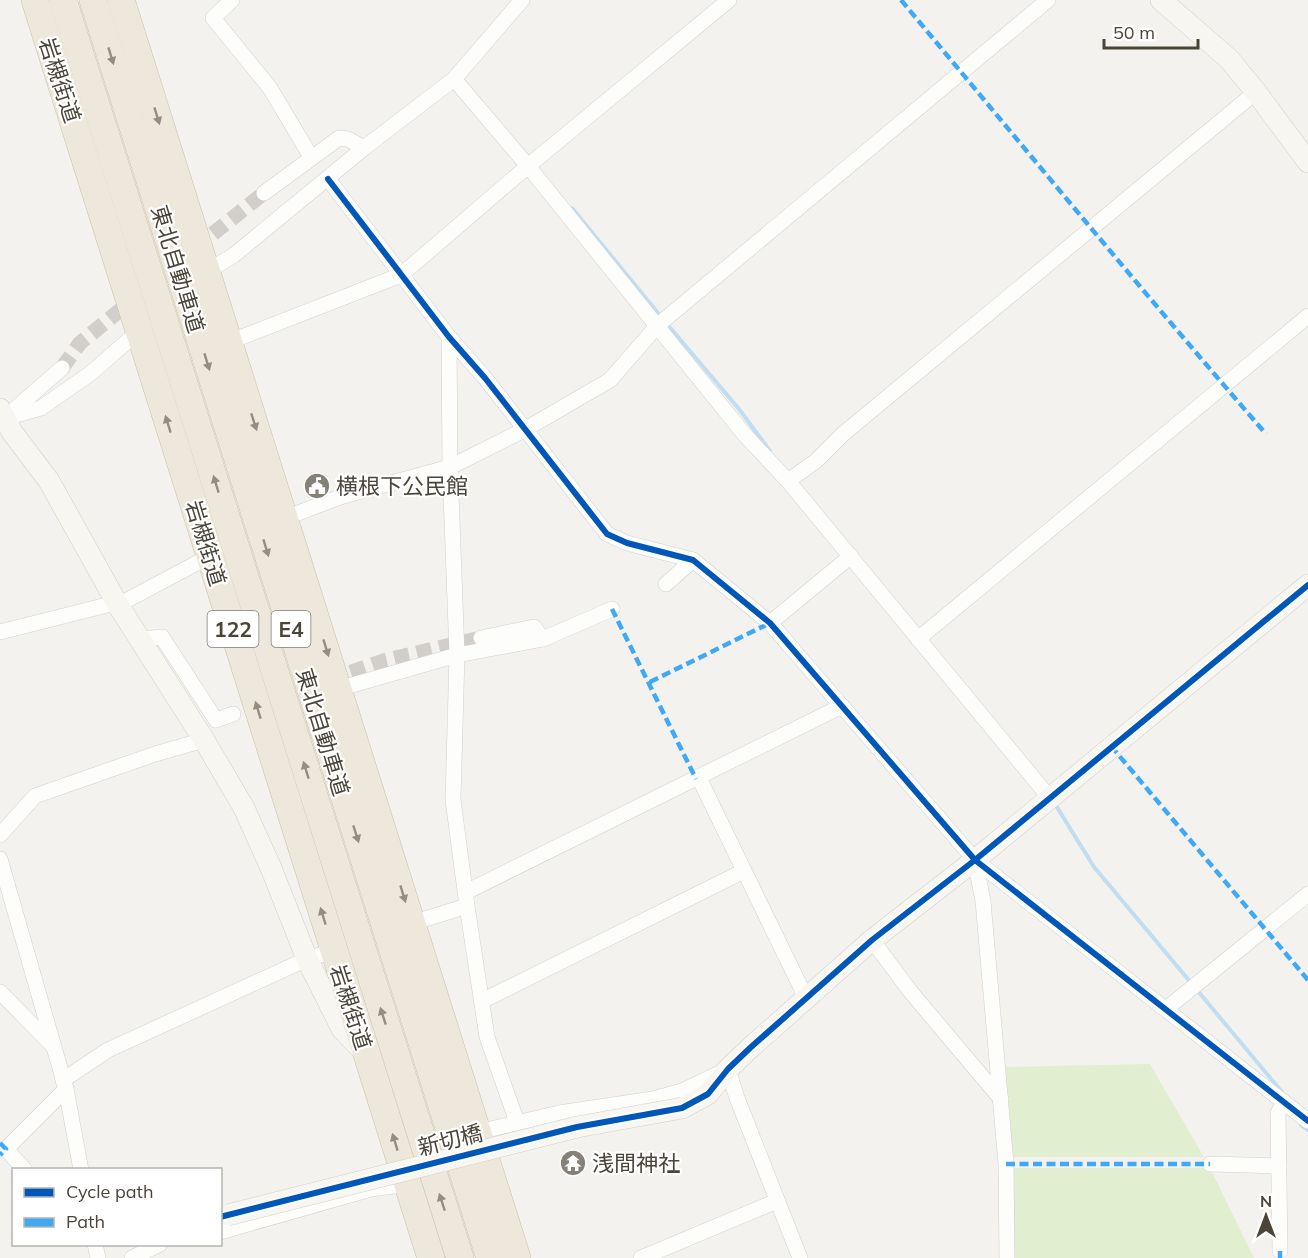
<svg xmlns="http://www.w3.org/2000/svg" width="1308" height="1258" viewBox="0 0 1308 1258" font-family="Mulish,'Noto Sans JP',sans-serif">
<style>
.green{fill:#e1eecf}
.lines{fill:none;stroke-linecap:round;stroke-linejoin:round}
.stream{stroke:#c0ddf1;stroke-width:4}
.street-tunnel{stroke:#d2cfca;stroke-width:15;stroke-dasharray:15 8;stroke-linecap:butt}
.street-casing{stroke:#d2d0cb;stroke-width:16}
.secondary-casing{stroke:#d3cfc5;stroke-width:22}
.highway-casing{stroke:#ccbfa9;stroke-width:28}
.street{stroke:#fdfdfc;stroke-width:15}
.secondary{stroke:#f7f6f1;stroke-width:21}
.highway{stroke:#ede8db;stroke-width:27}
.secondary-bridge-casing{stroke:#d3cfc5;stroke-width:22;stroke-linecap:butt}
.secondary-bridge{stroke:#f7f6f1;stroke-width:21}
.quiet{stroke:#3fa9f5;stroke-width:4.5;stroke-dasharray:9 4.5;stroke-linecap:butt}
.cycleway-casing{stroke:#fff;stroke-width:10}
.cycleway{stroke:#0057b8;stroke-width:6}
.oneway{fill:#948e82}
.labels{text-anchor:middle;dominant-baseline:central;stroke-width:4.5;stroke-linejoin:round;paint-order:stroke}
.shield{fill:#fff;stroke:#817c74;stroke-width:1.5}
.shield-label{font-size:21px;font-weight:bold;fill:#4b4439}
.street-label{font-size:22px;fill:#4b4439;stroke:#fff}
.poi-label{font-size:22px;fill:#4b4439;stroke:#fff;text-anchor:start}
</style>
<rect width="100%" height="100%" fill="#f4f2ee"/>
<g class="green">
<polygon points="1150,1064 1204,1157 1010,1157 1006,1067"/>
<polygon points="1011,1168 1210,1168 1254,1258 1012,1258"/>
</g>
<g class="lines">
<g class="stream">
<polyline points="572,208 662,318"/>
<polyline points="667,324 739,409 770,451"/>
<polyline points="1055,804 1094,867 1192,984"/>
<polyline points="1197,990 1282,1092"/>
<polyline points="1301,1125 1308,1130"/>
</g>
<g class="street-tunnel">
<polyline points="195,248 264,193"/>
<polyline points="62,368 80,343 135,298"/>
<polyline points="329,680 383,661 481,638"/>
</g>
<g class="street-casing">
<g id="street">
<polyline points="232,0 213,18 270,88 311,157"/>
<polyline points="454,79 528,166 744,434 788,481 1049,797"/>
<polyline points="328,179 449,337 485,378 607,534 627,543 693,560 770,623 975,860 1308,1121"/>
<polyline points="264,193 339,138 348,139 364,148"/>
<polyline points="206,272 234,255 364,148 454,79 522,0"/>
<polyline points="449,337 450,467 457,655 453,800 467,906 487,1037 517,1122"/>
<polyline points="229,342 401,275 528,166 729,0"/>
<polyline points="7,416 62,368"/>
<polyline points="5,418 41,408 91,373 139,331"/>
<polyline points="788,481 816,461 843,434 1256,92"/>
<polyline points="285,518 340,497 450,467 524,430 610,380 658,325 1048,0"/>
<polyline points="666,584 693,560"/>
<polyline points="770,623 851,556"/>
<polyline points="0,632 111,604 118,605 210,556"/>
<polyline points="481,638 534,627 543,639"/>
<polyline points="141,639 162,637 216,720 233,714"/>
<polyline points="918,639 1308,316"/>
<polyline points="338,689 457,655 543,639 612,609"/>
<polyline points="699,778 806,998"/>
<polyline points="0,835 35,796 155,754 204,740"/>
<polyline points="0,859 66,1089 81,1170"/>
<polyline points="975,860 983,901 1006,1164 1007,1258"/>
<polyline points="466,892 842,706"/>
<polyline points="412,923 467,906"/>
<polyline points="872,940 910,991 1001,1099"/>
<polyline points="0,992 52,1045"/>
<polyline points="482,1001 744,871"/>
<polyline points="1166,1009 1308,894"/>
<polyline points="63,1080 108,1050 307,959 333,951"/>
<polyline points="478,1132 559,1113 653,1099 682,1091 728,1069 737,1098 800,1258"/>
<polyline points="1210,1164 1279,1166"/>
<polyline points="25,1170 6,1149 66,1089"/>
<polyline points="220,1232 371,1189 408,1184"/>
<polyline points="95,1244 98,1258"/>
<polyline points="1280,1251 1278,1113 1284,1102"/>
<polyline points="132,1258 160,1244"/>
<polyline points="641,1258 777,1201"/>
</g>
</g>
<g class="secondary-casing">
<g id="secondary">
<polyline points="1161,0 1229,59 1256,92 1308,162"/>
<polyline points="0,409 12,432 49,481 118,605 204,740 244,808 271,868 307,959 342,1029 365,1053"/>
<polyline points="682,1108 708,1094 728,1069 750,1048 872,940 975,860 1308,585"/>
</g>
</g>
<g class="highway-casing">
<g id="highway">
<polyline points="35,0 431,1258"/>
<polyline points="63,0 460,1258"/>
<polyline points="93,0 490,1258"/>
<polyline points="121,0 517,1258"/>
</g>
</g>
<use href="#street" class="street"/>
<use href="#secondary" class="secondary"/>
<use href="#highway" class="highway"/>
<g class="secondary-bridge-casing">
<polyline id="secondary-bridge" points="228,1215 577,1127 682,1108"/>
</g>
<use href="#secondary-bridge" class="secondary-bridge"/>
<g class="quiet">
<path d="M901,0C1022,145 1142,291 1266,434"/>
<polyline points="612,609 696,779"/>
<polyline points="650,682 770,623"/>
<polyline points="1111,746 1308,980"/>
<polyline points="0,1143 6,1149 0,1155"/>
<polyline points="1006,1164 1210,1164"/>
<polyline points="1280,1251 1280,1258"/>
</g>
<g class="cycleway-casing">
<g id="cycleway">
<polyline points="328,179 449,337 485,378 607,534 627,543 693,560 770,623 975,860 1308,1121"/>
<polyline points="220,1217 577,1127 682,1108 708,1094 728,1069 750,1048 872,940 975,860 1308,585"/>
</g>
</g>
<use href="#cycleway" class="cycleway"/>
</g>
<defs><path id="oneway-solid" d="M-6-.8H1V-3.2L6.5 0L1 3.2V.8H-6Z" transform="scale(1.5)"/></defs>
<g class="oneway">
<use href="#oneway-solid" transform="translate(111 56) rotate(73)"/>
<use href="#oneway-solid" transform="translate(157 116) rotate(73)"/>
<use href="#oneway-solid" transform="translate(207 362) rotate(73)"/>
<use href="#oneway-solid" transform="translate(254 422) rotate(72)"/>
<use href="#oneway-solid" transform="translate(168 424) rotate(-107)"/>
<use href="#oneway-solid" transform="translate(216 484) rotate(-107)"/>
<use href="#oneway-solid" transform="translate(266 548) rotate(73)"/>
<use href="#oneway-solid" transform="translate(326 648) rotate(73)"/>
<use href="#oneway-solid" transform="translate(258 710) rotate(-107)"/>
<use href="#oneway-solid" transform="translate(306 770) rotate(-107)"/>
<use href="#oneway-solid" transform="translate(356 834) rotate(72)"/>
<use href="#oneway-solid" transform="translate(403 894) rotate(73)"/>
<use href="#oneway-solid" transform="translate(323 916) rotate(-107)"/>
<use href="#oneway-solid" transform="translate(383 1016) rotate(-108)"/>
<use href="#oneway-solid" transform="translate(395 1142) rotate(-107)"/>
<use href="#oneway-solid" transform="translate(442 1202) rotate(-108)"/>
</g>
<defs>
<g id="civic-disc" transform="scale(1.35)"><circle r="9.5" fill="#868178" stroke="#fff"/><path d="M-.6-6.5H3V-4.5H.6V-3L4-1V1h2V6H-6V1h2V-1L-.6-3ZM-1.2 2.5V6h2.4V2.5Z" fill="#fff"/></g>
<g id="temple-disc" transform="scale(1.35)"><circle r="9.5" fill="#868178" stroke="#fff"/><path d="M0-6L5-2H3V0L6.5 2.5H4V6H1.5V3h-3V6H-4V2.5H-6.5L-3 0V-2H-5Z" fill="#fff"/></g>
</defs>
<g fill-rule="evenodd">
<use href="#civic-disc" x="317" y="486"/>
<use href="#temple-disc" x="573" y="1163"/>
</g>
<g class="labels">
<g class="shield">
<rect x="207.5" y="611" width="51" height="36" rx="4.5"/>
<rect x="271.5" y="611" width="39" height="36" rx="4.5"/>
</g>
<g class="shield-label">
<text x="233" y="629">122</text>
<text x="291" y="629">E4</text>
</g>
<g class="street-label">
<text transform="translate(60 80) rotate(72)">岩槻街道</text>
<text transform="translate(178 269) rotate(73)">東北自動車道</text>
<text transform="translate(206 543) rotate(73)">岩槻街道</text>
<text transform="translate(323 732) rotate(73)">東北自動車道</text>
<text transform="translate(351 1007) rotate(72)">岩槻街道</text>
<text transform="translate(450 1140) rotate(-14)">新切橋</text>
</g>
<g class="poi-label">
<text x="336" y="486">横根下公民館</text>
<text x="592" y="1163">浅間神社</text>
</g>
</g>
<rect x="12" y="1168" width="210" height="78" fill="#ffffff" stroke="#b7b4b0" stroke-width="1.5"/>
<rect x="24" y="1188" width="30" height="9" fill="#0057b8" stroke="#b7b4b0" stroke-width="1.5"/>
<text x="66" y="1198" font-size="18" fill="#4b4439">Cycle path</text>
<rect x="24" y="1218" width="30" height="9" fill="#3fa9f5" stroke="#b7b4b0" stroke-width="1.5"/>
<text x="66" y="1228" font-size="18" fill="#4b4439">Path</text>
<g transform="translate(1266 1216)" stroke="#ffffff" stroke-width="4.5" paint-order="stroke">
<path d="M0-4.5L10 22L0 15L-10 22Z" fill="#4b4439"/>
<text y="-9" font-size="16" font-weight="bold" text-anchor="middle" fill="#4b4439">N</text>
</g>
<path d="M1104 39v9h94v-9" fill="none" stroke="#4b4439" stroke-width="3"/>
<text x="1113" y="39" font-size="18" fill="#4b4439" stroke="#ffffff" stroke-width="4.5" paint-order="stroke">50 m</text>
</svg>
